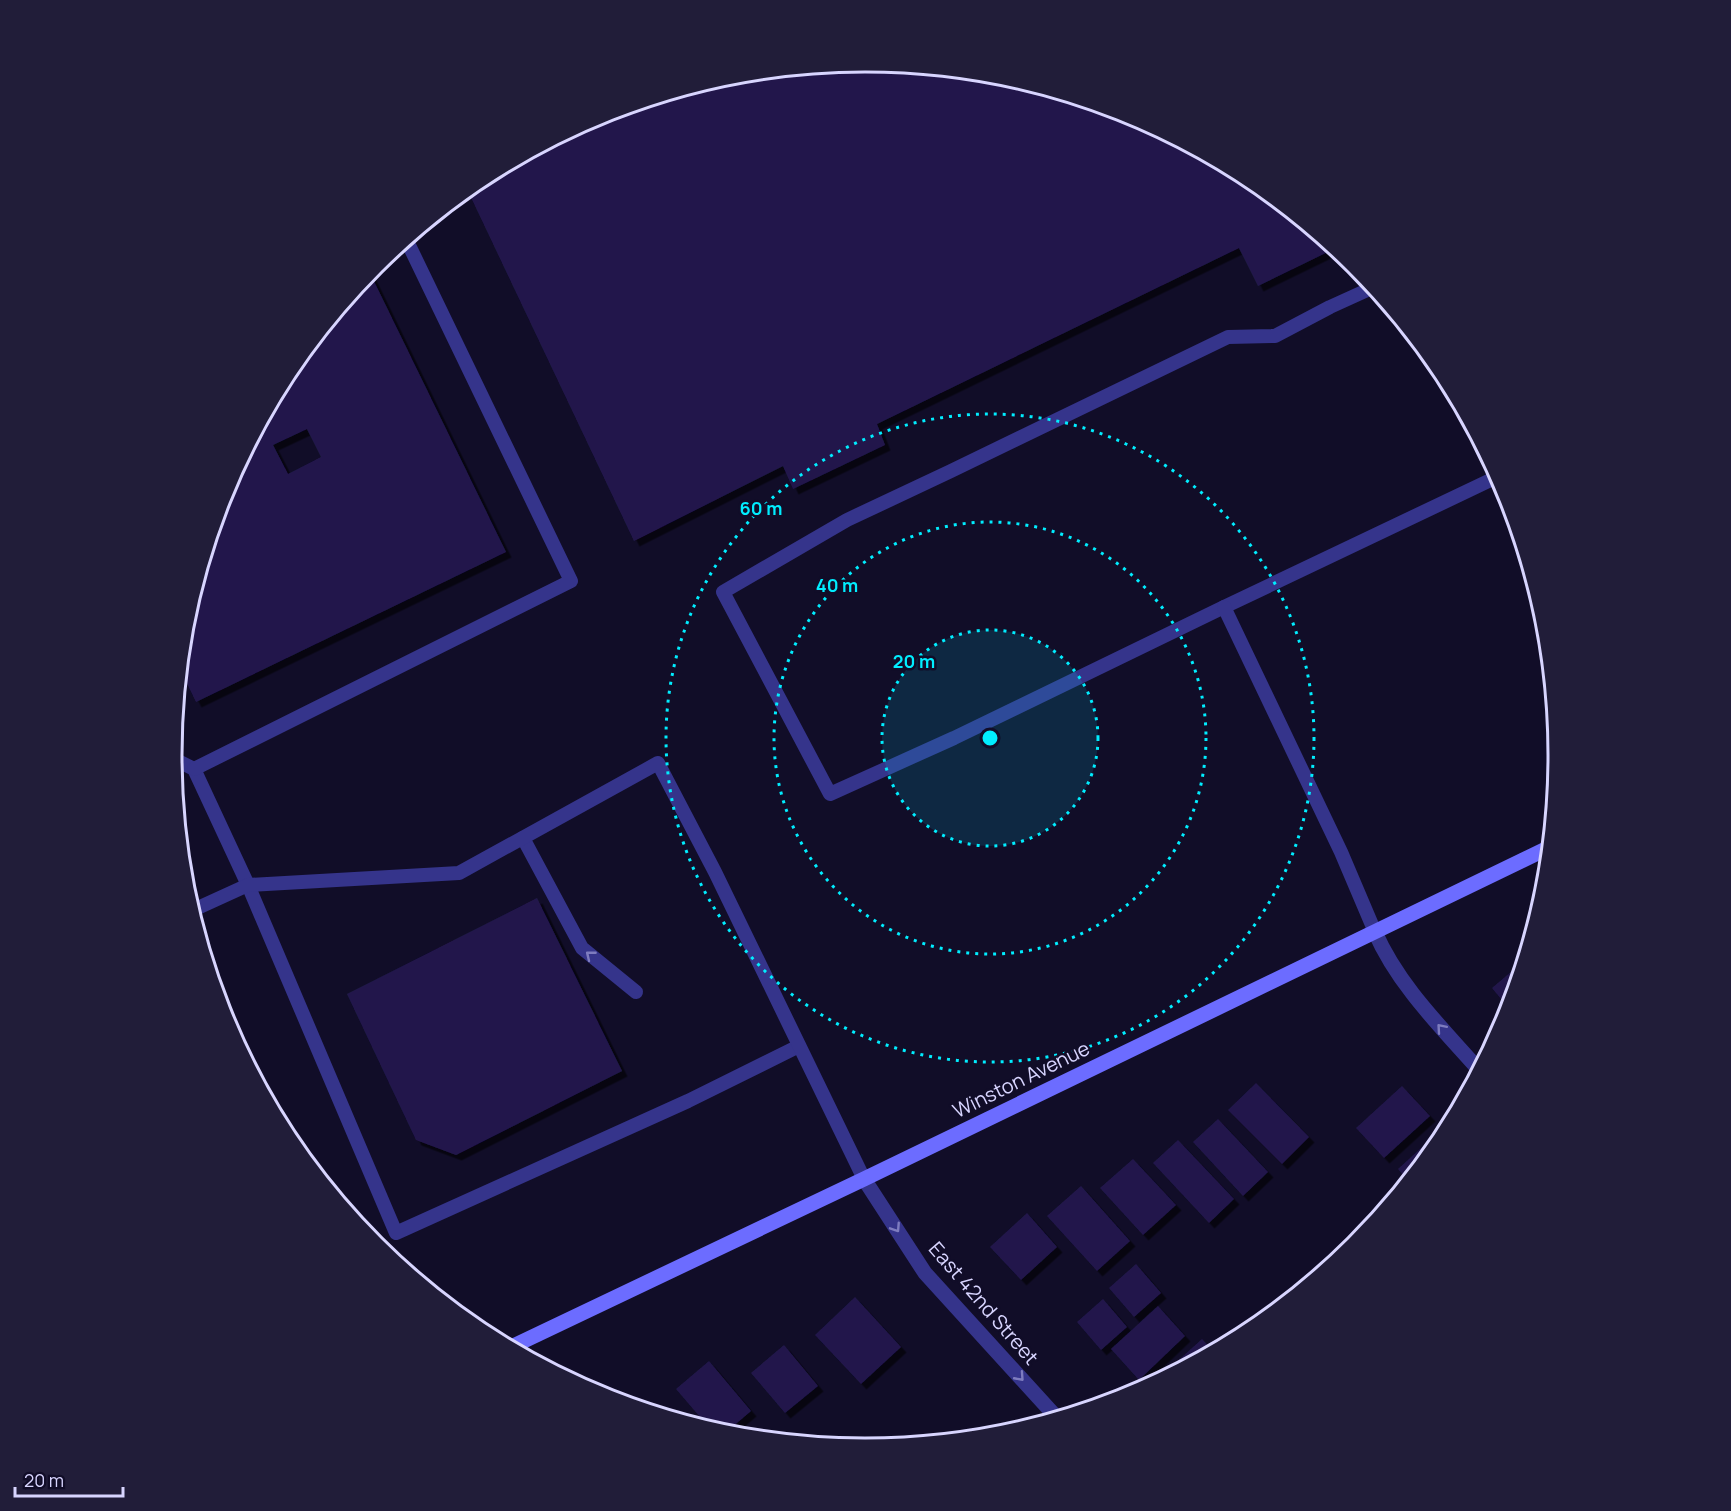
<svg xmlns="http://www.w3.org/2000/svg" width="1731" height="1511" viewBox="0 0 1731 1511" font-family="Manrope,sans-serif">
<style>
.building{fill:#21184b;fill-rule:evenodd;filter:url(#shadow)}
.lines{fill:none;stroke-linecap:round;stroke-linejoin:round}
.service{stroke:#35348b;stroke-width:14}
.minor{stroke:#35348b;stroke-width:15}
.secondary{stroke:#6c6cff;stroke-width:15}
.oneway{stroke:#7e7cbf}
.ring{fill:none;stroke:#01edff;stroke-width:3;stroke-dasharray:3 6}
.labels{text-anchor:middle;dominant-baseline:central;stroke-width:5;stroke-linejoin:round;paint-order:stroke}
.street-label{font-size:20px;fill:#d8d5ff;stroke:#110d28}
.rim{fill:none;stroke:#d8d5ff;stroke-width:3}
.centre{fill:#01edff;stroke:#110d28;stroke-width:3}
.ring-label{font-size:18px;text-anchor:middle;font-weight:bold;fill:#01edff;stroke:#110d28;stroke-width:5;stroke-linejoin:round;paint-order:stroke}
</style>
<defs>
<filter id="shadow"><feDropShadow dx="5.5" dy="5.5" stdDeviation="0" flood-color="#0009"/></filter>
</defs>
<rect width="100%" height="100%" fill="#110d28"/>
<g class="building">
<polygon points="866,62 1001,75 1131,114 1251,179 1336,248 1258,286 1239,248 877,424 885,445 793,489 783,466 634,541 467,189 480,178 600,114 730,75"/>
<path d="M369,271L506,552L196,702L180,669L185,620L224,490L289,370ZM307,429L321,457L288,474L273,445Z"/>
<polygon points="537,898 622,1071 456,1155 416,1140 347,994"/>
<polygon points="1525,960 1510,1010 1492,988"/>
<polygon points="1256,1083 1309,1137 1282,1164 1228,1110"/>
<polygon points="1402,1086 1430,1116 1384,1158 1356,1128"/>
<polygon points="1218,1119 1268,1172 1243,1196 1193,1142"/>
<polygon points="1444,1127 1448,1131 1442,1141 1409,1182 1398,1169"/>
<polygon points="1178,1140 1234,1199 1209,1223 1153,1163"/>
<polygon points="1133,1159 1176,1205 1143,1235 1100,1188"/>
<polygon points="1081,1186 1130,1241 1097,1271 1047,1216"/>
<polygon points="1027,1213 1057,1247 1021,1280 990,1247"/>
<polygon points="1136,1264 1161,1293 1134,1317 1109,1288"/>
<polygon points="855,1297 901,1347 861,1384 815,1335"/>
<polygon points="1103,1299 1127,1327 1101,1350 1077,1322"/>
<polygon points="1158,1306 1185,1336 1139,1380 1111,1349"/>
<polygon points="1202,1339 1214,1352 1153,1385 1152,1384"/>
<polygon points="784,1345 818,1386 785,1413 751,1373"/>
<polygon points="709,1361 751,1411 724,1434 712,1431 676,1389"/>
</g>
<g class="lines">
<g class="service">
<polyline points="1374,287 1330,307 1275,336 1228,337 951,471 847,520 723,592 830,794 954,738 1224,607 1499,476"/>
<polyline points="1224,607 1341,852 1375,932"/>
<polyline points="172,758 194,769 248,885 396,1233 688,1101 799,1046"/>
<polyline points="194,769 571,581 406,239"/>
<polyline points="523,838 582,948 636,992"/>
<polyline points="191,911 248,885 459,873 658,763 715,872 864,1179"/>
</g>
<g class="minor">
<path d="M1375,932C1398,985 1442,1028 1480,1071"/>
<polyline points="864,1179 925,1273 1058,1419"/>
</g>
<polyline class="secondary" points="509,1348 864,1179 1550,847"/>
</g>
<defs><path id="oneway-chevron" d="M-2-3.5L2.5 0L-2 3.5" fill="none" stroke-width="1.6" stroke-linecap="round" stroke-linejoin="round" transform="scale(1.5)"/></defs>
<g class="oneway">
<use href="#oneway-chevron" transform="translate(590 955) rotate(-141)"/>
<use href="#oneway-chevron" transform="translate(1441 1028) rotate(-131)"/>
<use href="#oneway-chevron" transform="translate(896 1228) rotate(57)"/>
<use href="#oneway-chevron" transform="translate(1020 1377) rotate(48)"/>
</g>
<circle cx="990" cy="738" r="108" fill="#01edff" fill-opacity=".12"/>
<g class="ring">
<circle cx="990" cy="738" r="108"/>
<circle cx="990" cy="738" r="216"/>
<circle cx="990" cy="738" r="324"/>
</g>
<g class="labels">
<g class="street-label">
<text transform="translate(1021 1079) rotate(-26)">Winston Avenue</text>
<text transform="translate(984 1303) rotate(49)">East 42nd Street</text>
</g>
</g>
<path d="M0 0H1731V1511H0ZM182 755a683 683 0 1 1 1366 0a683 683 0 1 1-1366 0Z" fill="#211d39" fill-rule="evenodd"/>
<path class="rim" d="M182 755a683 683 0 1 1 1366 0a683 683 0 1 1-1366 0Z"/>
<circle cx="990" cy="738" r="9" class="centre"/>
<g class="ring-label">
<text x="761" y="515">60 m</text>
<text x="837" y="592">40 m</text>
<text x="914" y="668">20 m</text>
</g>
<path d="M15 1487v9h108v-9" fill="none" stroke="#d8d5ff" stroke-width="3"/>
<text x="24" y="1487" font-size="18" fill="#d8d5ff" stroke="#110d28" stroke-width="4.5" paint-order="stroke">20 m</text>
</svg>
